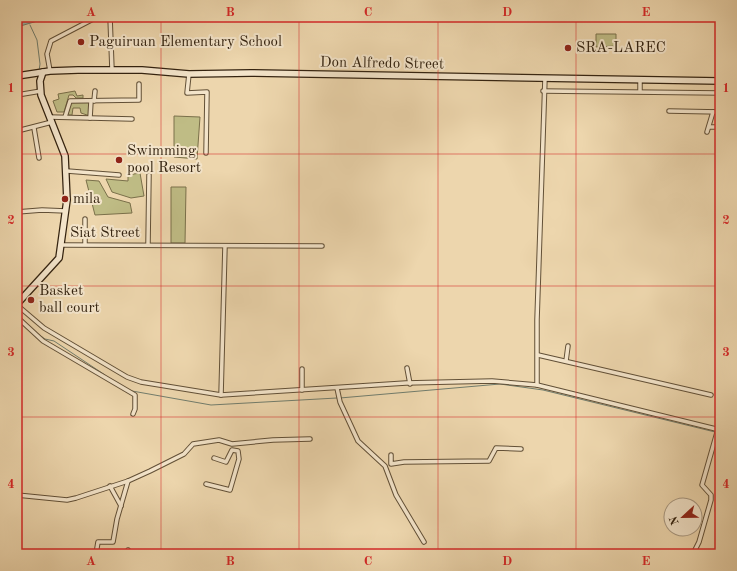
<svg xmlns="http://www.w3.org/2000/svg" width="737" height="571" viewBox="0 0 737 571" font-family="'Old Standard TT',serif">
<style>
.green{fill:#bfbc85;stroke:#7a704a}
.water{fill:#99b9ab;stroke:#717d6d}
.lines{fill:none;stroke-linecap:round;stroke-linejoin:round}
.stream{stroke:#717d6d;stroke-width:1}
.river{stroke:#99b9ab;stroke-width:6}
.street-casing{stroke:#625037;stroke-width:5.5}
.secondary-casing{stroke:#342310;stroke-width:8}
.street{stroke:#f3e4ca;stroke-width:3.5}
.secondary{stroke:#f3e4ca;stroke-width:5.5}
.grid{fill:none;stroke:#d62828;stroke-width:1;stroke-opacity:0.55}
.poi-dot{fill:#8f2418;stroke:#f3e4ca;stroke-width:1.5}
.labels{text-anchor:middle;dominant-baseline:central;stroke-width:4;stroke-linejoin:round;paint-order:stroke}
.poi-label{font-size:15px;fill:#342310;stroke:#f3e4ca;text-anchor:start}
.street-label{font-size:15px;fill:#342310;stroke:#f3e4ca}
.neatline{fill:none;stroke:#d62828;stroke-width:1.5}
.grid-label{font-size:13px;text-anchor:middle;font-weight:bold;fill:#d62828}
</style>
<rect width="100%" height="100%" fill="#edd6ad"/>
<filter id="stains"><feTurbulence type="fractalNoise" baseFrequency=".005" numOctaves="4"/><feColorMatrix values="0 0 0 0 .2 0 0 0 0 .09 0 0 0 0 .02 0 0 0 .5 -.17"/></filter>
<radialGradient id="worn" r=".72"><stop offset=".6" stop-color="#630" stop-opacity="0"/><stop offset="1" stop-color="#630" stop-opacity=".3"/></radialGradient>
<g class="green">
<polygon points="596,34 616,34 616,46 596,47"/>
<polygon points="75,91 77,96 83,95 83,98 76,98 73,95 69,95 64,112 57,112 53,101 59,99 58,94"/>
<polygon points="71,102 90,102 90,116 81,113 80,108 73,108 72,115 67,115"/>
<polygon points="174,116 200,117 197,159 174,157"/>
<polygon points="140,173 144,196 131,198 112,192 106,179 128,181 128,175"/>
<polygon points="86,180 99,181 108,197 130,203 132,213 95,215"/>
<polygon points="171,187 186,187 185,243 171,243"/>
</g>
<polygon class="water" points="17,17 51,17 17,27"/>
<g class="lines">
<g class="stream">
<polyline points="30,25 37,40 40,64 39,71"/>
<polyline points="35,332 45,339 54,341 105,375"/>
<polyline points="132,391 211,405 337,398"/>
<polyline points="340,398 500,384 543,390 715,432"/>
</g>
<polyline class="river" points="720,491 717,510 720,516"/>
<g class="street-casing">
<g id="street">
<polyline points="110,17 112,70"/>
<polyline points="50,71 47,54 51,41 97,17"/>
<polyline points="189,74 187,93 207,92 206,153"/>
<polyline points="640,80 640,91"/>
<polyline points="543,91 720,93"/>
<polyline points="17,95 41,91"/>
<polyline points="94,101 95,91"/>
<polyline points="669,111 720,112"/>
<polyline points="49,117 132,119"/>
<polyline points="65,117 70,101 139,100 139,84"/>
<polyline points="90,118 91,101"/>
<polyline points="710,127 720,127"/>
<polyline points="34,128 39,158"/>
<polyline points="17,131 52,122"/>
<polyline points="707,132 713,112"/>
<polyline points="67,171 119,175"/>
<polyline points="17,212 42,210 66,211"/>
<polyline points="85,244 85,219"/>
<polyline points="148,244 149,175"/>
<polyline points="62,245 322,246"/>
<polyline points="17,305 44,328 127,377 141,382 221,395 406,383 492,381 537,385 720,430"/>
<polyline points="17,317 43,341 135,395 135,409 133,414"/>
<polyline points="538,355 711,395"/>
<polyline points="566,361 568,346"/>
<polyline points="407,368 410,384"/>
<polyline points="537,385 537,320 545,78"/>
<polyline points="337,388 340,402 358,441 385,466 396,495 424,542"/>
<polyline points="302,390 302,369"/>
<polyline points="221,395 225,246"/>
<polyline points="391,455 391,464 404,462 489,461 496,448 521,449"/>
<polyline points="206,484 230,490 239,459 238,451 232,450 226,462 214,458"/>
<polyline points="110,486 121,506"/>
<polyline points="17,495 67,500 76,498 128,481 150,471 184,454 193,444 219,440 232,444 273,440 310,439"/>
<polyline points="96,554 98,542 113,542 117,519 128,481"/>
<polyline points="127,554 128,550"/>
<polyline points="693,554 699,542 711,500 711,495 702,485 718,429"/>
</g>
</g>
<g class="secondary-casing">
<g id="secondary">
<polyline points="17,76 50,71 78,70 142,70 189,74 251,73 720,81"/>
<polyline points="17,304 59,258 67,200 65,156 41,95 40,81 43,72"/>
</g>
</g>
<use href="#street" class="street"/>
<use href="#secondary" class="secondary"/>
</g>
<path class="grid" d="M161,17V554M299,17V554M438,17V554M576,17V554M17,154H720M17,286H720M17,417H720"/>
<g class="poi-dot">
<circle cx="81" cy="42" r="4"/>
<circle cx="568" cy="48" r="4"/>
<circle cx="119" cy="160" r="4"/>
<circle cx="65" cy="199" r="4"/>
<circle cx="31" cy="300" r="4"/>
</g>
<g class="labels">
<g class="poi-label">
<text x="89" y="42">Paguiruan Elementary School</text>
<text x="576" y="48">SRA-LAREC</text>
<text x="127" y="151">Swimming<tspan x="127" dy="17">pool Resort</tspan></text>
<text x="73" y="199">mila</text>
<text x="39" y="291">Basket<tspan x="39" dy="17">ball court</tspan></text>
</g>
<g class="street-label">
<text transform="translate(382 64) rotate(1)">Don Alfredo Street</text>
<text x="105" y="233">Siat Street</text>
</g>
</g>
<rect width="737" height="571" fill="none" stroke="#edd6ad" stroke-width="44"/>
<g transform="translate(683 517) rotate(248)"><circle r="19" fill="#f3e4ca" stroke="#a79780"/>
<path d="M0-3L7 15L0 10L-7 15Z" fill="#8f2418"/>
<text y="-6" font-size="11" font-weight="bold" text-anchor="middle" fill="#342310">N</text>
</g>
<rect x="22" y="22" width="693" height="527" class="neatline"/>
<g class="grid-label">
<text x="91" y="16">A</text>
<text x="230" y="16">B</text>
<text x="368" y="16">C</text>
<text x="507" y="16">D</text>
<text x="646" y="16">E</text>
<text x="11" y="92">1</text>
<text x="726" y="92">1</text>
<text x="11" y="224">2</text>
<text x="726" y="224">2</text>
<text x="11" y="356">3</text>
<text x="726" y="356">3</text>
<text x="11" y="488">4</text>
<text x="726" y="488">4</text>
<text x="91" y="565">A</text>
<text x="230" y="565">B</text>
<text x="368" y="565">C</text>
<text x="507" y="565">D</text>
<text x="646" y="565">E</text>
</g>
<rect width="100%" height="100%" filter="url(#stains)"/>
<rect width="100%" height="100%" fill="url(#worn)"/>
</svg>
